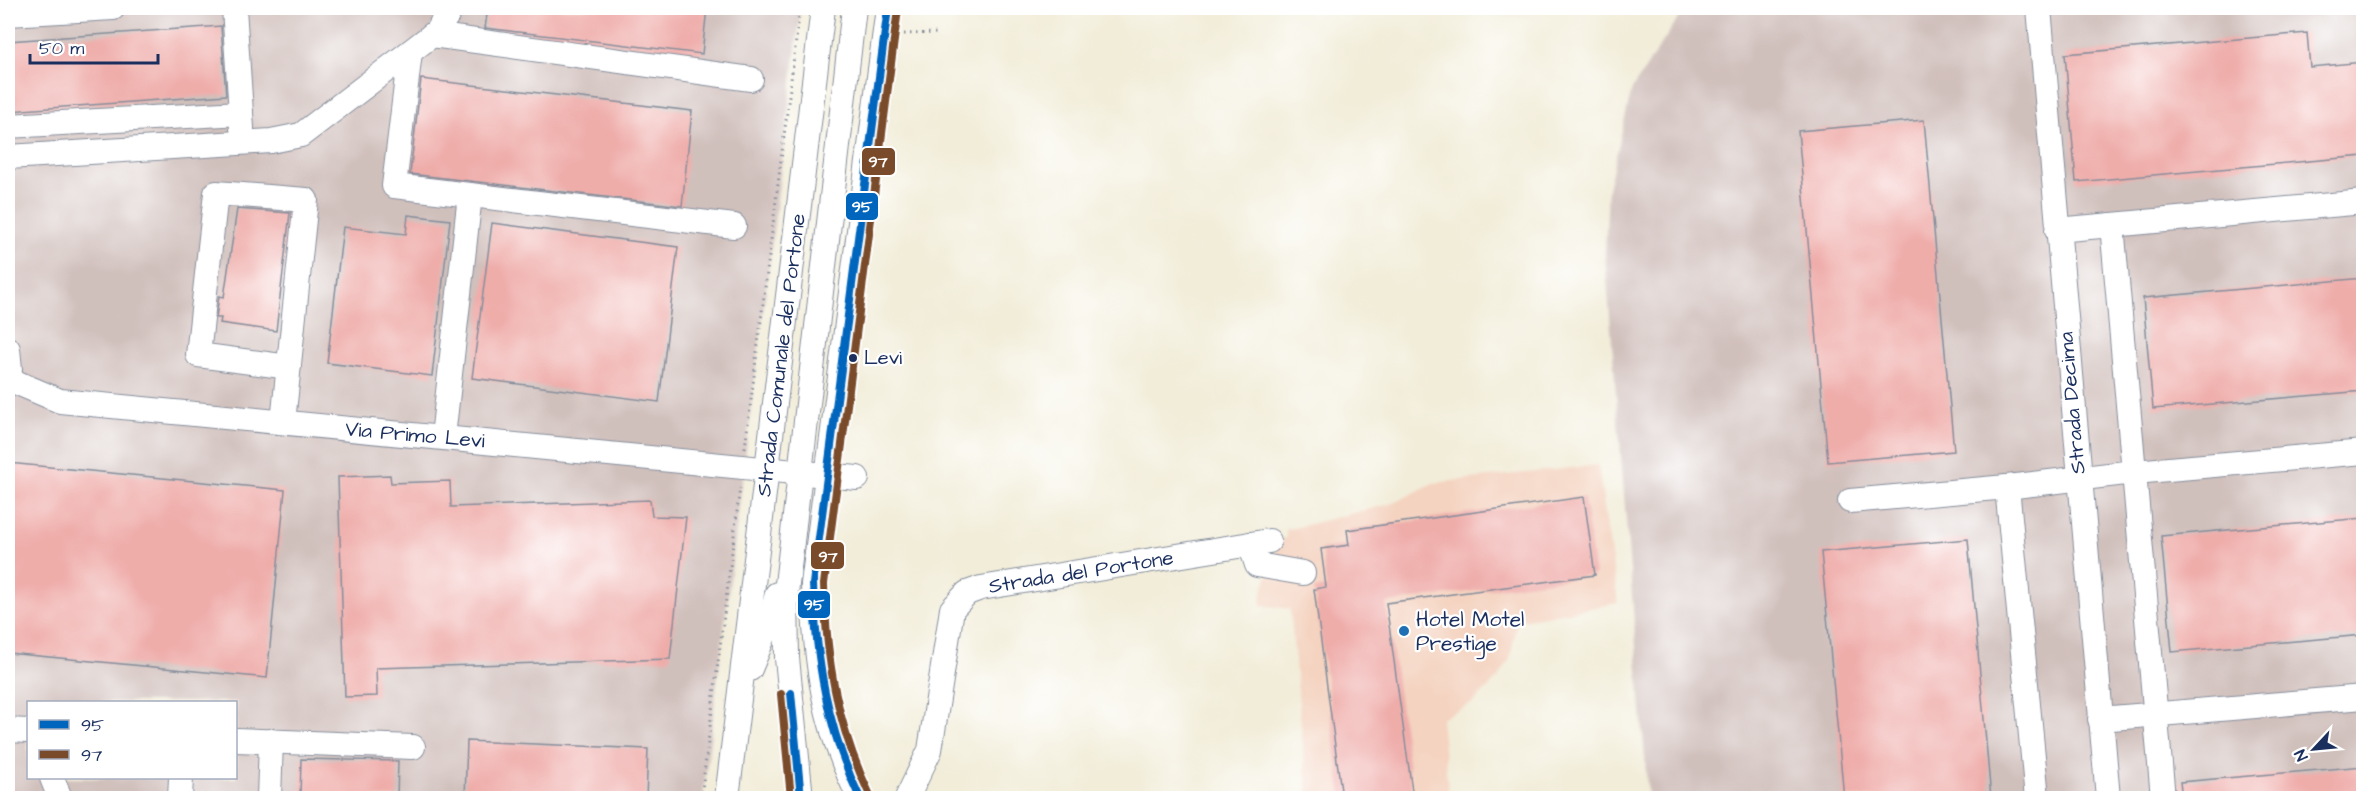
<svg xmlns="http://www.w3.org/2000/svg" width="2371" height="806" viewBox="0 0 2371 806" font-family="'Architects Daughter',sans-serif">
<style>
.built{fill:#f4d3c0}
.industrial{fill:#d0c0bc;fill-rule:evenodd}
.building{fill:#efadaa}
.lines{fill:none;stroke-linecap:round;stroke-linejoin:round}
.minor-casing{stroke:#868e9c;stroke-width:26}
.path{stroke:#868e9c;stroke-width:3;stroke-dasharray:1.5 4.5;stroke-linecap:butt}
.minor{stroke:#fff;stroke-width:24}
.bus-1-casing{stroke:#fff;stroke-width:12}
.bus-2-casing{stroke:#fff;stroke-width:12}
.bus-1{stroke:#0065bd;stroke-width:8}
.bus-2{stroke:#7a4b2a;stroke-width:8}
.bus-dot{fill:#1b2f5e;stroke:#fff;stroke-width:2}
.poi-dot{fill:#1f6fb2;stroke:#fff;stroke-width:2}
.labels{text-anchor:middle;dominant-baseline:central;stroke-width:4.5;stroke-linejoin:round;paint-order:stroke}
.bus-label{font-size:20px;fill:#1b2f5e;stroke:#fff;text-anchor:start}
.street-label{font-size:21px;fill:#1b2f5e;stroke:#fff}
.poi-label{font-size:21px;fill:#1b2f5e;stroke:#fff;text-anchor:start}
.line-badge{stroke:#fff;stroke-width:2}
.badge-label{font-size:16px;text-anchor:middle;font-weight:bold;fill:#fff}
</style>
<rect width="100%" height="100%" fill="#fff"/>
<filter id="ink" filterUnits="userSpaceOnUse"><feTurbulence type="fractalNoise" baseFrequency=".0167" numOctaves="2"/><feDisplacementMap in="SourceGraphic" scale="12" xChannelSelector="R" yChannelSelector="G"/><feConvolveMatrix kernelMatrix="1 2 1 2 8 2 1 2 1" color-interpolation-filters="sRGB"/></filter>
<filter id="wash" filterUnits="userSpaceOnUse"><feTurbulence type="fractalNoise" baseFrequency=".008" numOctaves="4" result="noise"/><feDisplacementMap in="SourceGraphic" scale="24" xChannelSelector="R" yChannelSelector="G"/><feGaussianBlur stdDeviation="1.35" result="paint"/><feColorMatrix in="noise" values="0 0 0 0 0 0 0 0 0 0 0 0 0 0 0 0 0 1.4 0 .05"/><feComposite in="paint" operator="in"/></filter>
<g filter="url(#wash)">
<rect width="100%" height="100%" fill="#f2edd9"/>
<polygon class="built" points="1598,465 1618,603 1517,621 1510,659 1499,677 1473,703 1441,718 1449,798 1308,798 1290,609 1261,605 1262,593 1276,550 1280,539 1286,538 1286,530 1394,503 1433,483"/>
<g class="industrial">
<path d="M8,8H801L703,798H8ZM28,702H236V778H28Z"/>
<polygon points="1685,8 2363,8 2363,798 1648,798 1605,254 1608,189 1632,89"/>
</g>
<g id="blocks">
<g class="building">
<polygon points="488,8 707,8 702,54 485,28"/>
<polygon points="221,26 226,95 9,111 8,41"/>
<polygon points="2307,33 2310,67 2364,62 2364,156 2076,182 2065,54"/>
<polygon points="421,79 692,111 682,206 410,174"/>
<polygon points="1924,120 1954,451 1828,462 1798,131"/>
<polygon points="237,209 290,213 276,331 220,323 221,318 216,318 219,296 224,297"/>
<polygon points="408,215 450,220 432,376 327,363 343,227 406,234"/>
<polygon points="492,223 678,247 659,402 472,378"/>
<polygon points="2364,278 2364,391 2153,409 2143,298"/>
<polygon points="8,463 285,490 267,678 8,653"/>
<polygon points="390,475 391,483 450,481 451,507 650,500 652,516 686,517 670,659 376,668 377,696 345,697 338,477"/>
<polygon points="1584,497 1595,575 1386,603 1413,798 1342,798 1314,589 1326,587 1321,549 1349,545 1347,530"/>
<polygon points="2364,518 2364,635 2172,652 2161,536"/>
<polygon points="1968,539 1991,798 1844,798 1821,552"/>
<polygon points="467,741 648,749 646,798 465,798"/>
<polygon points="301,759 398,761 397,798 300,798"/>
<polygon points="2364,766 2364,798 2182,798 2180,782"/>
</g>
</g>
</g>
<g filter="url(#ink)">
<use href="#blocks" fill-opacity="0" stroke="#868e9c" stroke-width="1.5"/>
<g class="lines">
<g class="minor-casing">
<g id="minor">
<polyline points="234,8 242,128"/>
<polyline points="2039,8 2108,798"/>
<polyline points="8,14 113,8"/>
<polyline points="432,35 751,79"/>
<polyline points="410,52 394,186 734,226"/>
<polyline points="8,126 241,113"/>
<polyline points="8,157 271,141 301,135 436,32 452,8"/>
<polyline points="2112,225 2163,798"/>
<polyline points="2057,230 2364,202"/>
<polyline points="8,349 10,369 8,379"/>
<polyline points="8,379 60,401 857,478"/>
<polyline points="283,422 306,200 216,193 198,355 289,367"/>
<polyline points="443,437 470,195"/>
<polyline points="2007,487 2134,472 2364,452"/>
<polyline points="1850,501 2007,487 2037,798"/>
<polyline points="1250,544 1257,565 1303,573"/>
<polyline points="750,669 770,621 777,594"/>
<polyline points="2100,719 2364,697"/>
<polyline points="8,730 28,731"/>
<polyline points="236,740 413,747"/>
<polyline points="52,778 60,798"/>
<polyline points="180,798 181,778"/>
<polyline points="269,798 271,741"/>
<polyline points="727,798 823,8"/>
<polyline points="801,798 787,658 786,593 854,8"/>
<path d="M860,798C824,729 815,662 813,584L888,8"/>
<polyline points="907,798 930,750 952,609 967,593 981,588 1269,541"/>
</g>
</g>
<g class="path">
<polyline points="904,34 940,33"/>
<polyline points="745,448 800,8"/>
<polyline points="701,798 740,488"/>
</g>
<use href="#minor" class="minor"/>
<g class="bus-1-casing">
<g id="bus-1">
<polyline points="791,693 801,798"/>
<path d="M860,798C827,729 816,660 813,584L888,8"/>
</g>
</g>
<g class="bus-2-casing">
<g id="bus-2">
<polyline points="781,694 791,798"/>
<path d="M869,793C837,726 826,659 824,584L898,9"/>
</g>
</g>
<use href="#bus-1" class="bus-1"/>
<use href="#bus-2" class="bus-2"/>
</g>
</g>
<circle class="bus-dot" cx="853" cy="358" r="5"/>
<circle class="poi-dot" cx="1404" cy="631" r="6"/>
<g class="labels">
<g class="bus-label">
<text x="864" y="358">Levi</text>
</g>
<g class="street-label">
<text transform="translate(781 355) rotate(-83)">Strada Comunale del Portone</text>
<text transform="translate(2072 403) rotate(-95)">Strada Decima</text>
<text transform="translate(415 435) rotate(5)">Via Primo Levi</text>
<text transform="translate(1081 572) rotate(-9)">Strada del Portone</text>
</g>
<g class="poi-label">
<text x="1416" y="619">Hotel Motel<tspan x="1416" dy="24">Prestige</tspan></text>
</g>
</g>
<g class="line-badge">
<rect x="861" y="147" width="35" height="29" rx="6" fill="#7a4b2a"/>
<rect x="845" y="192" width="34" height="29" rx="6" fill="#0065bd"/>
<rect x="810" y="541" width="35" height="29" rx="6" fill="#7a4b2a"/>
<rect x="797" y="590" width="34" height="29" rx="6" fill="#0065bd"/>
</g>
<g class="badge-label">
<text x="878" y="167">97</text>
<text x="862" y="212">95</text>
<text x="828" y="562">97</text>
<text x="814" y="610">95</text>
</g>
<rect width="2371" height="806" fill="none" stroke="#fff" stroke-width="30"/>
<rect x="27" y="701" width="210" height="78" fill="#ffffff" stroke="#a4acbf" stroke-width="1.5"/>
<rect x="39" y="720" width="30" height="9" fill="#0065bd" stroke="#a4acbf" stroke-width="1.5"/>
<text x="81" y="731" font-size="18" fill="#1b2f5e">95</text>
<rect x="39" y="750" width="30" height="9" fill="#7a4b2a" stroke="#a4acbf" stroke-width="1.5"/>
<text x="81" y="761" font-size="18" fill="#1b2f5e">97</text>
<g transform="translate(2314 749) rotate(244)" stroke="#ffffff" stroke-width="4.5" paint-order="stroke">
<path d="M0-4.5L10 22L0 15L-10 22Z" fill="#1b2f5e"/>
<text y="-9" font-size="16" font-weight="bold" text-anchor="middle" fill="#1b2f5e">N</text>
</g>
<path d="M30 54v9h128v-9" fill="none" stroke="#1b2f5e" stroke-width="3"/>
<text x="39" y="54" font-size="18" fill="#1b2f5e" stroke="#ffffff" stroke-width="4.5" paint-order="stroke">50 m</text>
</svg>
